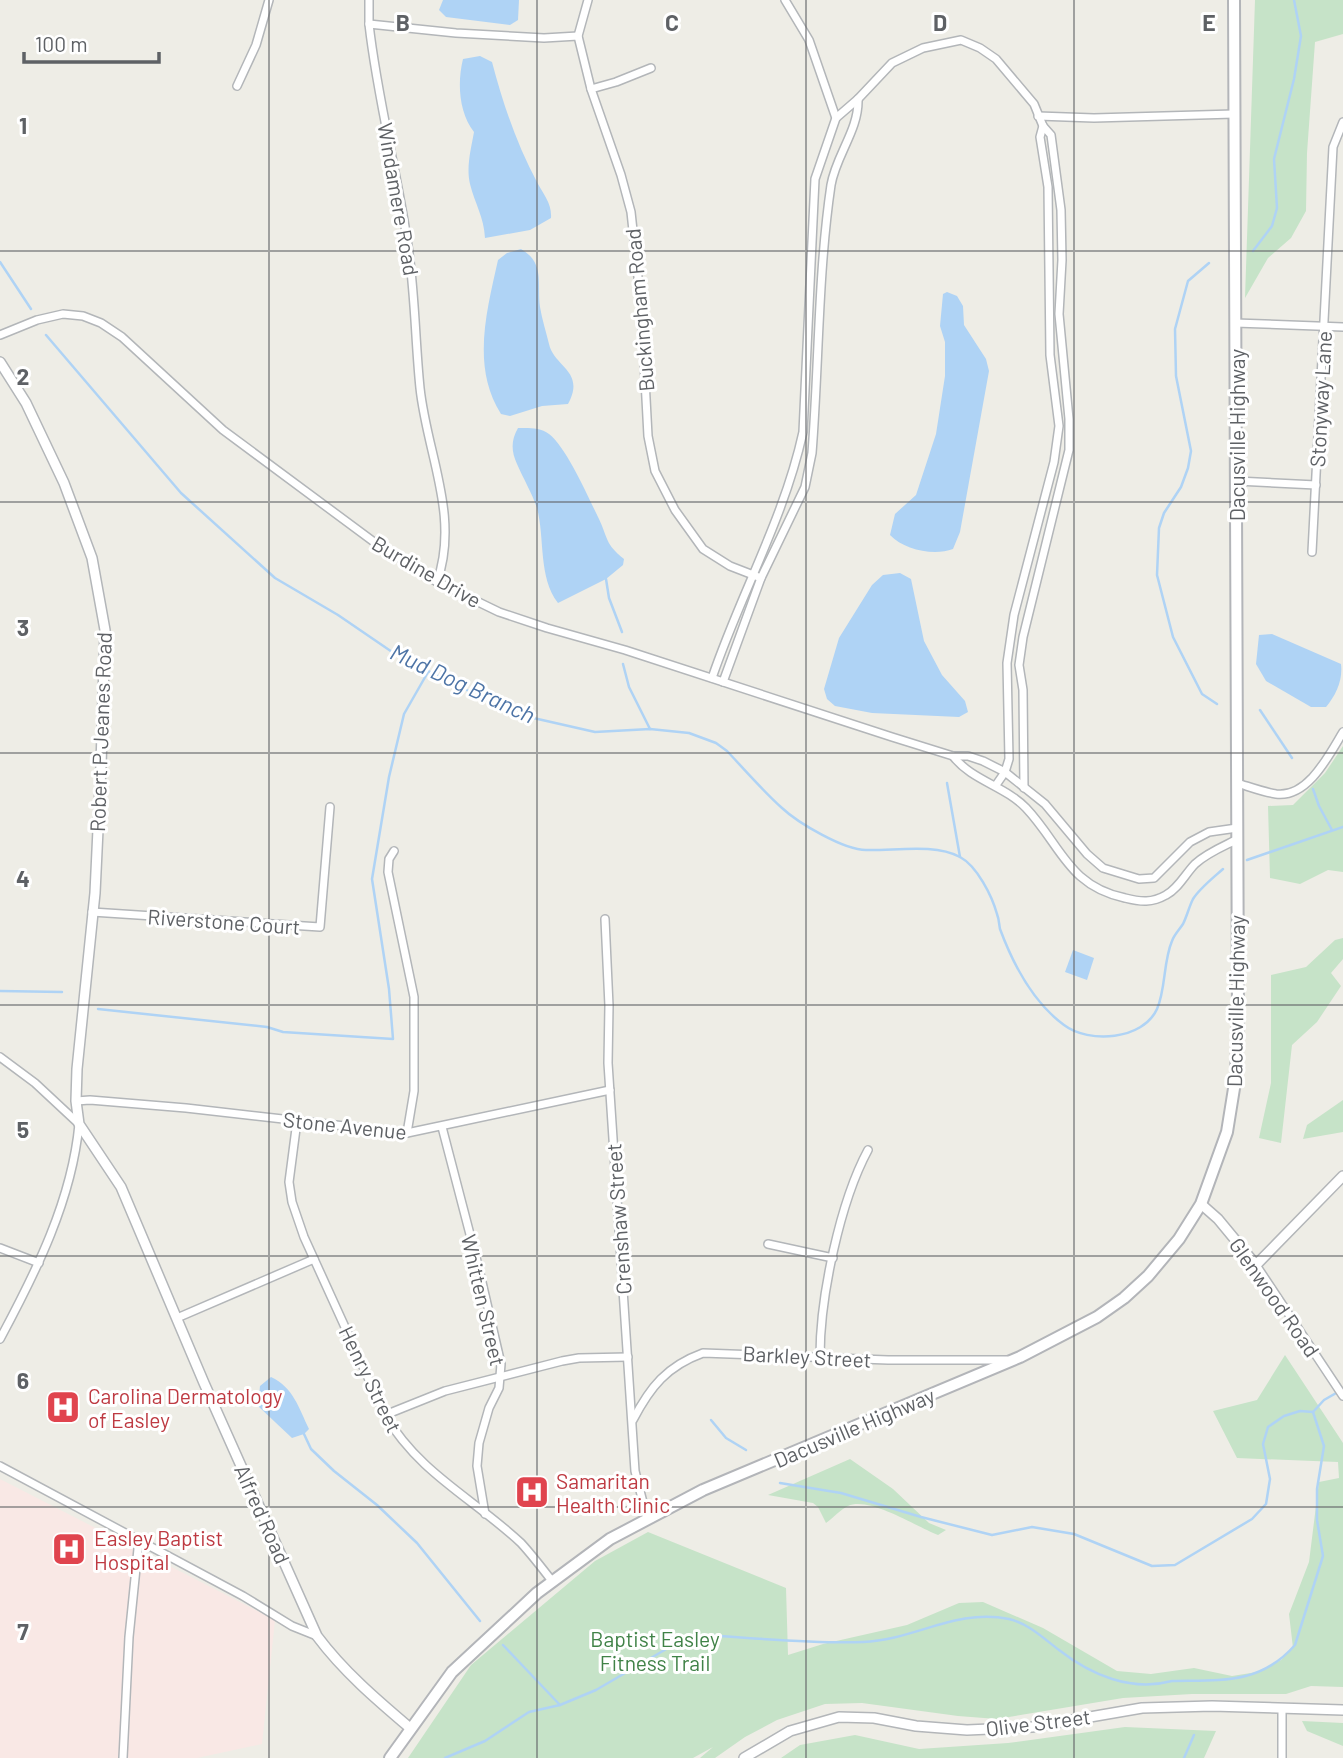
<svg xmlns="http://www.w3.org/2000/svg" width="1343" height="1758" viewBox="0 0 1343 1758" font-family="Barlow,sans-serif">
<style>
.medical{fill:#f9e8e5}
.green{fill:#c6e3c8}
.water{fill:#afd3f5}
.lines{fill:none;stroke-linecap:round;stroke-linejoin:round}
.stream{stroke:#afd3f5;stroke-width:2.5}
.minor-casing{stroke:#b3b6b9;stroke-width:10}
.tertiary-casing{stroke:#b3b6b9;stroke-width:12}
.secondary-casing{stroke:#b3b5b9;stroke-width:14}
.minor{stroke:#fff;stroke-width:7}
.tertiary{stroke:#fff;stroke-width:9}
.secondary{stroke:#fff;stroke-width:10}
.grid{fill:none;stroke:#5e6165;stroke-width:2;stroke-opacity:0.55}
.labels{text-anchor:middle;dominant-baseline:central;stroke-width:6;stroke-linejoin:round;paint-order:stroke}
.street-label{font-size:21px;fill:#5e6165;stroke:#fff}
.health-label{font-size:21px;fill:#be3a42;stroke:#fff;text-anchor:start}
.park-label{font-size:21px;fill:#408247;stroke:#fff}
.water-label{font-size:23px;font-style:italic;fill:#4d74a6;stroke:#fff}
.grid-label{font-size:23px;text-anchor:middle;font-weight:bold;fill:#5e6165;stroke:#fff;stroke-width:6;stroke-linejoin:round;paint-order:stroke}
</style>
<rect width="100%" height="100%" fill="#eeede6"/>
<polygon class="medical" points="0,1479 275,1620 262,1744 197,1758 0,1758"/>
<g class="green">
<polygon points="1255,0 1343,0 1343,34 1315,42 1307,153 1306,211 1291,238 1268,258 1245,298"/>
<polygon points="1343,746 1343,872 1328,870 1300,884 1270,878 1268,806 1293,805 1325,773"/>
<polygon points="1343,938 1343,959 1331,973 1341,986 1317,1022 1292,1045 1281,1143 1259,1138 1271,1083 1271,975 1306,967 1335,940"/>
<polygon points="1343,1100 1343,1132 1303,1139 1307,1125"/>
<polygon points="1285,1355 1343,1443 1343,1687 1311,1686 1286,1694 1192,1694 1123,1698 997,1719 958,1716 862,1703 825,1704 777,1720 745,1737 715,1758 700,1758 713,1747 693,1758 408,1758 471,1665 595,1561 648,1532 786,1588 788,1655 823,1644 907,1625 959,1603 983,1602 1043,1628 1117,1671 1151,1674 1194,1668 1232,1676 1257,1672 1281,1660 1293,1648 1289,1614 1309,1562 1319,1482 1339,1478 1338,1462 1237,1458 1213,1411 1257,1400"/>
<path d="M850,1459L893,1489L929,1523L946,1530L938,1535C917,1527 869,1496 848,1506C841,1509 833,1518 826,1523L818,1507L813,1503L768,1495Z"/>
<polygon points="1302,1721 1343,1723 1343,1746 1307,1731"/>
<polygon points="1125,1727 1216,1731 1204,1758 781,1758 800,1745 855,1735 919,1749 1008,1743"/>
</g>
<g class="water">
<polygon points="443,0 519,0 518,20 510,25 446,17 439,10"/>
<path d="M480,56L492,62C503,104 517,145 538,184C544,195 552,204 551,218L530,230L485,238C484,217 475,204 470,184C466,167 471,149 474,132C459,113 457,83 463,59Z"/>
<path d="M521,249C545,263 537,283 540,307C542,319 546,332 549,344C554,367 586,371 568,404L542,406L510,416L501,414C471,367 487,310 498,260L507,253Z"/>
<path d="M947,292L957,296L963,306L964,325L986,359L989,371L960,532L953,549C934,556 904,550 890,535L895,514L916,495L936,434L945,376V342L940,326L943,294Z"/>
<path d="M518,428C528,428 540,427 549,434C567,448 588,497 599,519C608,538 605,544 624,559L623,565L606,579L558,603C538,577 545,538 537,508C532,493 523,478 517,464C511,451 511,440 518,428Z"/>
<polygon points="900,573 911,579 924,641 942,675 965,701 968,712 959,717 872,713 835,706 827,699 824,689 839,638 872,585 883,575"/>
<path d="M1272,634L1341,664C1343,680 1336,695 1326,707H1311L1266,681L1256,664L1259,635Z"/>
<polygon points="1073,950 1094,958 1087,980 1065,972"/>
<path d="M271,1377C293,1387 299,1408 309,1429L304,1434L292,1438L258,1406L260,1386Z"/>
</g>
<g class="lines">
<g class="stream">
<polyline points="1253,251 1272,226 1277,208 1274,159 1294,79 1301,36 1294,0"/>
<polyline points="0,262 31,309"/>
<polyline points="1209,263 1188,281 1175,329 1176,376 1191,451 1188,468 1181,487 1164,513 1159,528 1157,575 1173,637 1202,694 1217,704"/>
<path d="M46,335L181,493L275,578L338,615L398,656L505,709L529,717L595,732L650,729L689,733L716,743L727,751C745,770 762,790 782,808C798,823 844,850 866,850C894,851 934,843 960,857C977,866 992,896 997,914C999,919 999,924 1000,929C1013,964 1034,1003 1064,1025C1089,1044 1143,1040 1157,1009C1166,989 1163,962 1172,941C1174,935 1179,930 1183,924C1187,916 1189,907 1193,899C1200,888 1213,878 1223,869"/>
<polyline points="606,579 609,598 622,632"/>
<polyline points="623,664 629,687 650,729"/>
<polyline points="1260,710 1292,758"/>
<polyline points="947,783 960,857"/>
<polyline points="1313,789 1319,806 1332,830"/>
<polyline points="1247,860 1343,827"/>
<polyline points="0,991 62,992"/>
<polyline points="98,1009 267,1027 283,1032 393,1039 389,989 372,879 389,777 404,714 428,672"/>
<polyline points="1313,1412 1324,1400 1343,1389"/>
<polyline points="711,1420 726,1438 746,1450"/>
<polyline points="304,1434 311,1449 334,1471 377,1505 417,1543 480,1621"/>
<polyline points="780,1483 841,1493 921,1517 992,1535 1032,1527 1074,1534 1152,1566 1175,1565 1252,1519 1266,1504 1270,1479 1263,1444 1268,1427 1284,1416 1300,1411 1313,1412"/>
<polyline points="503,1645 560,1705"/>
<path d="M445,1758L485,1741L529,1712L560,1705L596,1690L680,1641L703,1635C755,1638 813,1644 863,1642C915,1640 956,1608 1009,1619C1029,1624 1043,1638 1059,1650C1091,1675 1131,1692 1172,1681C1221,1680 1260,1685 1295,1645L1323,1556L1317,1520V1489L1324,1446L1313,1412"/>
<polyline points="1184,1758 1194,1735"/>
</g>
<g class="minor-casing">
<g id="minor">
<polyline points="369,0 369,24"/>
<polyline points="588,0 578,36 591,89 621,175 631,212 641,305 648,436 655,471 675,510 703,549 730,566 761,578"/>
<polyline points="785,0 809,40 836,118"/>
<polyline points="237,86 256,45 269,0"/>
<polyline points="591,89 616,82 651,68"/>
<polyline points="1038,116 1094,118 1234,114"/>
<polyline points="1235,323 1343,327"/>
<polyline points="0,335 37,320 63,314 83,316 101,323 122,337 223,430 374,542 437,582 499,612 547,628 625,650 892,737 953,756 968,756 983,761 1005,772 1045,804 1087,854 1103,868 1139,879 1154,878 1190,842 1209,832 1237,828"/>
<polyline points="1237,481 1316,485"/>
<polyline points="1312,552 1333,147 1343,122"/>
<path d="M437,582C460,516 427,454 420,388C415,339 415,289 407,239C396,167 377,96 369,24L456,33L544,38L578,36"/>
<path d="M712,678C740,595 784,519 803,432L815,179L836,118L858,99L892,63L923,48L961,40L980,48L996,59L1034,104L1043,126L1051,135L1061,210L1062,260L1059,314L1069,419V450L1023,637L1019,665L1023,690L1024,788"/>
<path d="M723,682L761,578L805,487L812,453C819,364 818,273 831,185C836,155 859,130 858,99"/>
<path d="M953,756C971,780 1005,786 1026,808C1061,845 1068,886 1125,898C1141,902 1152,903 1166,895C1178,889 1186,873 1195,864C1207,853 1222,847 1236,840"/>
<path d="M1237,783C1250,787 1263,792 1276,794C1308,798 1329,755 1343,732"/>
<polyline points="996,785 1005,772 1009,759 1007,663 1014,615 1054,462 1059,426 1050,355 1048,187 1040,137 1043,126"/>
<polyline points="394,851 389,859 388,872 414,997 414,1091 407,1133"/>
<polyline points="92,912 320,927 330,807"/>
<polyline points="605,919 609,1006 608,1063 635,1471 647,1518"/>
<path d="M0,1057L35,1083L79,1124C72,1200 36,1272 0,1339"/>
<polyline points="76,1101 90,1100 186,1108 407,1133 610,1090"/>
<path d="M297,1121L289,1182L292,1202L304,1237L385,1415C420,1474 473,1498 521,1543C532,1555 542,1568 552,1581"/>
<polyline points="442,1127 478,1265 501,1364 499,1388 489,1408 479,1443 477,1466 485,1514"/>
<polyline points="768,1244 833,1258"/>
<polyline points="0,1248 39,1263"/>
<polyline points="1256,1265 1343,1396"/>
<polyline points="177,1318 314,1259"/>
<path d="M820,1356C820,1297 840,1202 868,1150"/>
<polyline points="385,1415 445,1391 562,1361 579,1358 628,1357"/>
<path d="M633,1420C650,1387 667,1366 703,1353L888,1360H1007"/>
<polyline points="0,1466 243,1596 292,1626 317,1636"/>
<polyline points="1282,1708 1282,1758"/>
<polyline points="123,1758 129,1637 139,1539"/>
</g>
</g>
<g class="tertiary-casing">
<g id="tertiary">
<path d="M0,362L26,403L64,483L92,558L105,630L101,766L95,893L77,1069L76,1101L79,1124L121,1187L204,1383L317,1636C343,1671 377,1700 410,1728"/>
<polyline points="1201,1204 1218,1219 1256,1265 1343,1176"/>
<polyline points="744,1758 790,1731 839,1717 874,1718 916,1726 967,1730 1032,1727 1142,1708 1212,1706 1343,1710"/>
</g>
</g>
<g class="secondary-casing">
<polyline id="secondary" points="390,1758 452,1672 537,1593 610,1539 703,1490 1020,1357 1097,1317 1124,1298 1148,1276 1179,1239 1201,1204 1227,1132 1236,1076 1238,1015 1234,0"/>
</g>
<use href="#minor" class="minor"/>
<use href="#tertiary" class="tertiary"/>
<use href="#secondary" class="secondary"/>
</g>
<path class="grid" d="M269,0V1758M537,0V1758M806,0V1758M1074,0V1758M0,251H1343M0,502H1343M0,753H1343M0,1005H1343M0,1256H1343M0,1507H1343"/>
<defs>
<g id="hospital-square" transform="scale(1.75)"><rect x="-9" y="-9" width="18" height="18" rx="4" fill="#e0444e" stroke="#fff"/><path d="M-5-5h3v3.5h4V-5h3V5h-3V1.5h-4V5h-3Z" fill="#fff"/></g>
</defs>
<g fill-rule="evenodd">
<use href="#hospital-square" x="63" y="1407"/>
<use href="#hospital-square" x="532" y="1492"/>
<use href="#hospital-square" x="69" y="1549"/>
</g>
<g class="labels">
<g class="street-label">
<text transform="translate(399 199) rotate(80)">Windamere Road</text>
<text transform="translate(639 310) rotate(-95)">Buckingham Road</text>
<text transform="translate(1320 399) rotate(-87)">Stonyway Lane</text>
<text transform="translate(1236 435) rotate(-90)">Dacusville Highway</text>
<text transform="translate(427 571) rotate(30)">Burdine Drive</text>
<text transform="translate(100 732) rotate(-88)">Robert P Jeanes Road</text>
<text transform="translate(224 921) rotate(4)">Riverstone Court</text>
<text transform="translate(1235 1001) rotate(-89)">Dacusville Highway</text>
<text transform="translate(345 1125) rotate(6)">Stone Avenue</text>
<text transform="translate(618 1219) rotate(-94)">Crenshaw Street</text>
<text transform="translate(1275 1297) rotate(55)">Glenwood Road</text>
<text transform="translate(484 1300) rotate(77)">Whitten Street</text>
<text transform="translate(807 1356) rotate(3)">Barkley Street</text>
<text transform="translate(371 1379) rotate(64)">Henry Street</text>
<text transform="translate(854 1427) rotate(-23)">Dacusville Highway</text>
<text transform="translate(263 1514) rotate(66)">Alfred Road</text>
<text transform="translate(1038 1722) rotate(-7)">Olive Street</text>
</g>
<g class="health-label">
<text x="88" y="1395">Carolina Dermatology<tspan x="88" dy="24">of Easley</tspan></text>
<text x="556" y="1480">Samaritan<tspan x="556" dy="24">Health Clinic</tspan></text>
<text x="94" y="1537">Easley Baptist<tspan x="94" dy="24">Hospital</tspan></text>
</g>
<g class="park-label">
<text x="655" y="1638">Baptist Easley<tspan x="655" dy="24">Fitness Trail</tspan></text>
</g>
<g class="water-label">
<text transform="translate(463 683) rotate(25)">Mud Dog Branch</text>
</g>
</g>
<g class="grid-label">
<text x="403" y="31">B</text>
<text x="672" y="31">C</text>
<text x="940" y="31">D</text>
<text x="1209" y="31">E</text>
<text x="23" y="134">1</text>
<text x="23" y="385">2</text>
<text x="23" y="636">3</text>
<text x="23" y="887">4</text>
<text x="23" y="1138">5</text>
<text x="23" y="1389">6</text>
<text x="23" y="1640">7</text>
</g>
<path d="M24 52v10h135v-10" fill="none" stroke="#5e6165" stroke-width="3.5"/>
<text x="35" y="52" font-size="21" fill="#5e6165" stroke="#ffffff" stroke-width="5" paint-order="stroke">100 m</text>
</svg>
